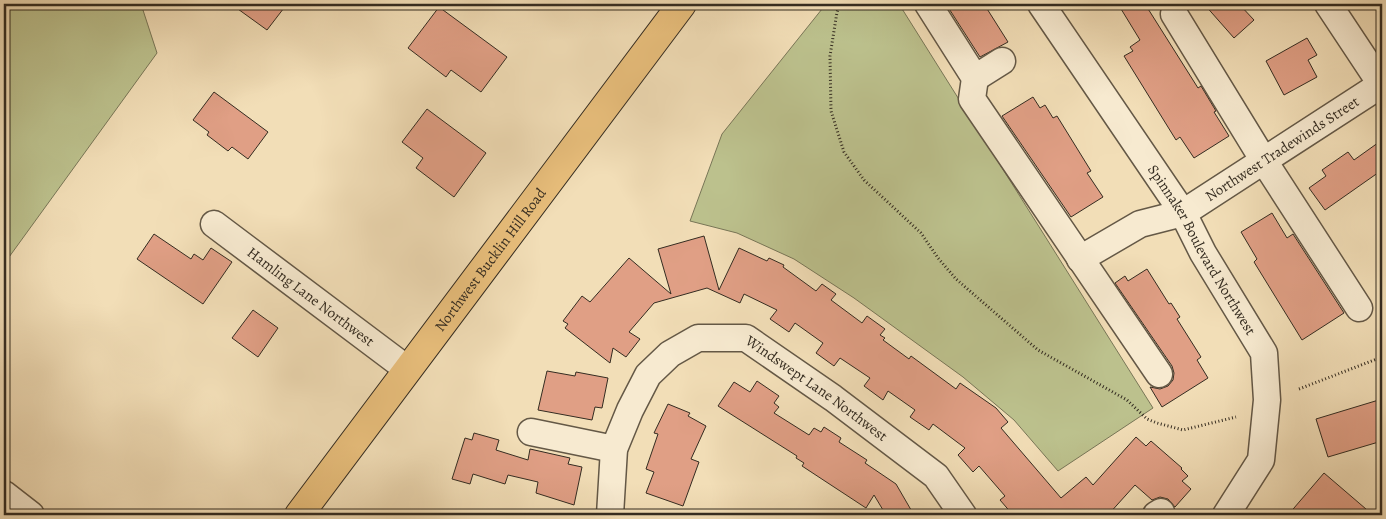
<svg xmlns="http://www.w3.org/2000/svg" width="1386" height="519" viewBox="0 0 1386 519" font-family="Alegreya,serif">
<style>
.green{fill:#bcc18d;stroke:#787657}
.building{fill:#e09f85;stroke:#342c21}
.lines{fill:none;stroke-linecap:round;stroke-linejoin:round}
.minor-casing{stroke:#645846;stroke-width:29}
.major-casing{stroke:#342c21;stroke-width:30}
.path{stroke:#342c21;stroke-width:3;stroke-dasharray:1 2.5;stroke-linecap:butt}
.minor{stroke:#f7ead0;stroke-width:26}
.major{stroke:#e9bf7c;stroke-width:28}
.labels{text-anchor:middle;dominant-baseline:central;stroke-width:4;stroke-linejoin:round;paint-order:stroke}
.street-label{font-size:15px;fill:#342c21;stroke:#f7ead0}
</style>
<rect width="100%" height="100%" fill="#f2deb7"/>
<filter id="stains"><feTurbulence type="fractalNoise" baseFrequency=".004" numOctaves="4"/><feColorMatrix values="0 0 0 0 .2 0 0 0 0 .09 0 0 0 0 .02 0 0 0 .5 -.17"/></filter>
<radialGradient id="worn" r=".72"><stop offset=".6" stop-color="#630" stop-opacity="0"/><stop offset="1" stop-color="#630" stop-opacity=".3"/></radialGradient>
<g class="green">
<polygon points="4,4 141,4 157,53 4,264"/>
<polygon points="826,4 899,4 1153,408 1058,471 1014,420 963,377 854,298 794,259 737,233 690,221 722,134"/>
</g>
<g class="building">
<polygon points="231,4 287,4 267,30"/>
<polygon points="946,4 984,4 1008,42 980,57"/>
<polygon points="1118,4 1145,4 1198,88 1201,86 1216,111 1214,112 1229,136 1194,158 1180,137 1176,140 1124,56 1133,51 1130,47 1140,40"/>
<polygon points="1204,4 1239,4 1254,20 1234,38"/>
<polygon points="439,7 507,57 481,92 451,70 446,77 408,48"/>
<polygon points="1307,38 1317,55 1308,60 1317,77 1284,95 1266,61"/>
<polygon points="214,92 268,132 248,159 232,147 228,151 207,135 209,132 193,120"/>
<polygon points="1033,97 1040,108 1045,105 1053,118 1057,116 1091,171 1087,173 1103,197 1071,217 1002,116"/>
<polygon points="427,109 486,153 454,197 416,168 423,158 402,142"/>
<polygon points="1382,140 1382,170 1325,210 1309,188 1326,176 1322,170 1348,152 1354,160"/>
<polygon points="1272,213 1287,238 1293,234 1344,313 1302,340 1254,262 1257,259 1241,232"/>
<polygon points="154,234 191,259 194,254 203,260 211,248 232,262 203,304 137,259"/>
<polygon points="704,236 719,290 739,248 767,261 769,258 784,265 783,267 816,291 822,284 836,294 831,300 862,323 867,316 885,329 880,335 885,338 883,340 909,359 911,356 956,389 960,383 996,408 1008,422 1001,428 1061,498 1086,477 1093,485 1136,437 1146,446 1151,441 1182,468 1181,469 1188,476 1182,481 1191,489 1175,507 1168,499 1160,497 1152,500 1135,485 1108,515 1013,515 1000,500 1005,496 979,466 973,472 958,455 965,448 933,424 929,430 910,417 915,410 888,391 883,400 864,386 870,378 840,358 834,366 816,353 823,343 795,323 789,332 770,319 777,310 744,294 740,303 707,288 654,303 629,332 640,339 626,357 613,348 610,363 565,328 568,324 563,321 582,296 590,302 629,258 671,294 658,249"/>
<polygon points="1147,269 1169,304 1171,303 1180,317 1177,319 1201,357 1197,360 1208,378 1162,407 1150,387 1160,389 1168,386 1173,380 1174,373 1172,366 1115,283 1125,276 1128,281"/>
<polygon points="253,310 278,328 258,357 232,338"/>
<polygon points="547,371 575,376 576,372 608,378 602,408 595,407 592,420 538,410"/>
<polygon points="757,381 779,396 774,403 779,407 774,413 809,435 814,428 821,432 824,427 841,438 839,442 867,460 865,463 896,484 914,515 886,515 874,495 866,508 802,466 804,463 796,458 797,456 718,406 734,382 750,392"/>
<polygon points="1382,399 1382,441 1328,457 1316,419"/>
<polygon points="668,404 690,413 688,416 706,426 691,459 699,462 683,506 646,493 654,472 646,469 658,434 654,433"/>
<polygon points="474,433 499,440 496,450 528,460 530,449 570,458 568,464 582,467 574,505 536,493 538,482 508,475 505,484 473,474 470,484 452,479 465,438 472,440"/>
<polygon points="1324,473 1373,515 1288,515"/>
</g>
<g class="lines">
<g class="minor-casing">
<g id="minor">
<polyline points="928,4 975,78 972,99 1159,374"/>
<path id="s1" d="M1041,4L1183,213L1203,253L1264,353L1267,400L1261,460L1226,515"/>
<polyline points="1328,4 1381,84"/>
<polyline points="1174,14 1264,161 1359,308"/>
<polyline points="975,78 1002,61"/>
<path id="s2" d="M214,224L407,369"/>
<path id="s3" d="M1080,259L1140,224L1183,213L1382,84"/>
<polyline points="531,432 614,449"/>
<polyline points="4,494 31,515"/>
<path id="s4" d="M610,515L614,449L630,410L648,375L670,354L698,338H746L833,398L936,476L963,515"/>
<polyline points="1156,515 1161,512"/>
</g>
</g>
<g class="major-casing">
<g id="major">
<path id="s5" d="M299,515L682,4"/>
</g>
</g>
<g class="path">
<polyline points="840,4 837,12 830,56 831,111 844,152 864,180 921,233 938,258 956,279 1038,350 1127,400 1147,419 1157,423 1183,430 1236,417"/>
<polyline points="1299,389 1382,357"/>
</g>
<use href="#minor" class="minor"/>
<use href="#major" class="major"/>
</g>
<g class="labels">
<g class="street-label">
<text stroke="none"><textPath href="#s3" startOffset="232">Northwest Tradewinds Street</textPath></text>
<text stroke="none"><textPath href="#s1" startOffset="294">Spinnaker Boulevard Northwest</textPath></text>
<text stroke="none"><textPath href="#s5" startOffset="319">Northwest Bucklin Hill Road</textPath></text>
<text stroke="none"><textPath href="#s2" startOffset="121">Hamling Lane Northwest</textPath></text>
<text stroke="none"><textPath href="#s4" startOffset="345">Windswept Lane Northwest</textPath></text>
</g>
</g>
<rect width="1386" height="519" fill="none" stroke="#f2deb7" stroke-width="20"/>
<rect x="5" y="5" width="1376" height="509" fill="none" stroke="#342c21" stroke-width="2.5"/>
<rect x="10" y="10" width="1366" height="499" fill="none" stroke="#342c21"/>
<rect width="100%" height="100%" filter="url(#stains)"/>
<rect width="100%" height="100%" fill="url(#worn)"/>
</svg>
